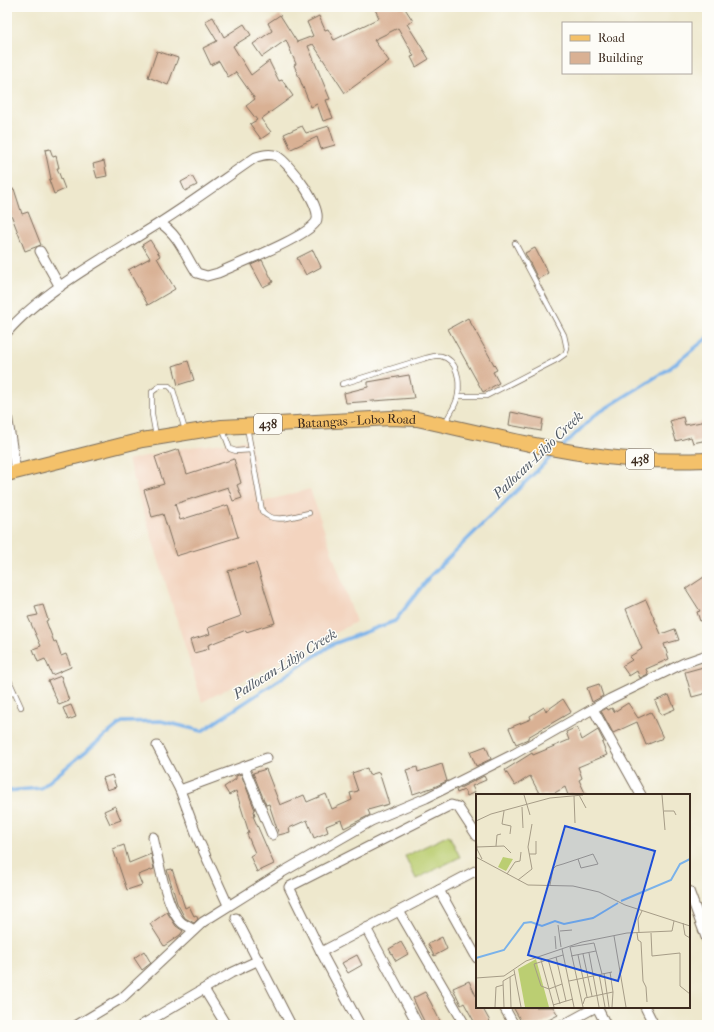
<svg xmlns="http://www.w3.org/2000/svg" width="714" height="1032" viewBox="0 0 714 1032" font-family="'IM FELL French Canon',serif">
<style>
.built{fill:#f3d4bf}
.green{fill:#bbce72;stroke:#7b7c48}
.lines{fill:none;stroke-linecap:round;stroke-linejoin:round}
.stream{stroke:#7ab2ea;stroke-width:3.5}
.building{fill:#d9b194}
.lane-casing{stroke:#7a6c5b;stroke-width:6}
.street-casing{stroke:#7a6c5b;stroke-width:11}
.primary-casing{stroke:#7a6c5b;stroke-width:16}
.lane{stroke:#fff;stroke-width:4.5}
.street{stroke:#fff;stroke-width:9}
.primary{stroke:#f4c16a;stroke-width:14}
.labels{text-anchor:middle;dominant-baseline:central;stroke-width:3;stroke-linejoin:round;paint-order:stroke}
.shield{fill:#fdfcf7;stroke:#75695f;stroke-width:1}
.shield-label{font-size:12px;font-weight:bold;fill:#3b2a1e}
.street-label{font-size:13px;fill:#3b2a1e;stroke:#fdfcf7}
.water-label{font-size:14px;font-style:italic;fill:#515a65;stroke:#fdfcf7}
.inset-river{fill:none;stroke:#7ab2ea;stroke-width:2}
.inset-road{fill:none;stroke:#a69c87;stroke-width:1}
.view{fill:#1d4ed8;fill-opacity:0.15;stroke:#1d4ed8;stroke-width:2}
.inset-edge{fill:none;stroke:#3b2a1e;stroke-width:2}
</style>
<rect width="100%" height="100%" fill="#fdfcf7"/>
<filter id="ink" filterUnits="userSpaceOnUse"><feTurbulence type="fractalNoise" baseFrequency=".025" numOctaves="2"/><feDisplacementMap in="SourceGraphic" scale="8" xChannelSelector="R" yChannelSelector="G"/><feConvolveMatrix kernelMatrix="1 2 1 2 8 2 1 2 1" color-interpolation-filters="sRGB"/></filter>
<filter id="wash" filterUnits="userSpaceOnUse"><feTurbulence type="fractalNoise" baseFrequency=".012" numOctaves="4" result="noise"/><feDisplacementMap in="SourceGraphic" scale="16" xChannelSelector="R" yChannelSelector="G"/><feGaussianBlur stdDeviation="0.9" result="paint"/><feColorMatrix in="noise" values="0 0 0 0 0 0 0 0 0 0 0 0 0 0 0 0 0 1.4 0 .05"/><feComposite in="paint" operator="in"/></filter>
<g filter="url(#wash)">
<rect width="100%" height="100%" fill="#eee8cd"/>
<polygon class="built" points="250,440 262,502 310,489 356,622 202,702 128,460 182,448"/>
<polygon class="green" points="449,835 460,857 416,879 405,856"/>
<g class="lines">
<g class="stream">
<polyline points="563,446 595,415 670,368 707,338"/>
<polyline points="7,791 41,788 122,722 161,721 202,731 333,644 395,621 431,575 555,453"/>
</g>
</g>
<g id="blocks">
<g class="building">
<polygon points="374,7 404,7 413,21 407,24 429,59 416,67 411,57 414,56 398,28 374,40 389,61 345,93 313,44 308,46 330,99 326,100 333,118 323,121 317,104 311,107 294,65 296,64 286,40 262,57 253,44 272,31 268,23 280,15 297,42 313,36 307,22 319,16 325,30 328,29 334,40 379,18"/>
<polygon points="213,17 224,37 244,24 251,35 233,46 251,75 269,61 279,81 282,80 293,96 261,119 271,132 261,139 250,124 257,120 246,106 255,99 236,72 228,77 219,61 211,65 203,48 217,41 205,21"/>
<polygon points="157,51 178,58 168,85 148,77"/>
<polygon points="302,126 306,133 329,126 335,145 321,149 317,137 291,149 284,134"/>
<polygon points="50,149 53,157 56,156 59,168 57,168 65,189 54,194 49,180 51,179 45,150"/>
<polygon points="104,161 107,176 97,178 93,164"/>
<polygon points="192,176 197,185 185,191 181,182"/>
<polygon points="14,189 22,214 28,212 41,245 25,251 7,204 7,191"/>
<polygon points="150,240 160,256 157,258 175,289 148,305 128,270 150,258 142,245"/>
<polygon points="535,248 548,273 538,279 525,253"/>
<polygon points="313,250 321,267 306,275 297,258"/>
<polygon points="262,260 273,282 263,287 251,265"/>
<polygon points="468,318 497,370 493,372 499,383 483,392 448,329"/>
<polygon points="188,361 194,380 178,385 173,366"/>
<polygon points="409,375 414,398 346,403 344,393 368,387 368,382"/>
<polygon points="511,412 543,419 541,431 509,425"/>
<polygon points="683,417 685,425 707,421 707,440 693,443 691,437 676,441 670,421"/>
<polygon points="179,449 187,474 234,459 241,483 237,485 242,498 233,501 228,487 175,504 180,520 228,505 238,537 176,556 163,514 152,517 144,490 164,484 155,457"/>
<polygon points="256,563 275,623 246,632 246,630 208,645 209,649 194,653 190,640 210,634 208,628 241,616 228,571"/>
<polygon points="707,575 707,620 706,619 700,621 697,612 700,611 686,589"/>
<polygon points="646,600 661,634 675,629 679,640 664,644 669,659 646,669 648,674 640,678 637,671 629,676 622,666 632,660 629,657 642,649 626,609"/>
<polygon points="43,605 48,620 46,621 54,642 56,641 61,656 66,654 71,667 52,675 45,659 38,662 33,649 41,646 28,617 38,615 35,607"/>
<polygon points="707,666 707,693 692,697 685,672"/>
<polygon points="61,676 69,701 59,705 48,681"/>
<polygon points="599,684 603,696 592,702 587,688"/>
<polygon points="669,695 675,709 661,715 655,701"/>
<polygon points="563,699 571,712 528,737 528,739 516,744 509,728 531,719 530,716 544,707 546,711"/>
<polygon points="628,703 638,718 651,712 663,738 646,745 637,722 613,733 601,711 607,708 608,710 612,708 614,712"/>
<polygon points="71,705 76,717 68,720 63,708"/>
<polygon points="577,727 582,740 598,730 604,742 602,743 607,755 578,767 582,778 579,780 586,795 568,795 565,787 551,795 540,795 530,776 515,786 505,770 532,753 533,755 569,740 566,732"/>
<polygon points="486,746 491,759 476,766 470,752"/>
<polygon points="442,764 447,781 434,787 413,794 406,770 417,767 418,772"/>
<polygon points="367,768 369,775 379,772 389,804 368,810 370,815 344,828 341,820 326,826 328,832 314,838 307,820 289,828 290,832 279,835 269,804 266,805 253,773 266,769 280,805 304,795 307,802 326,794 332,809 352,800 350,793 358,791 352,773"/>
<polygon points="241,774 255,810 254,811 255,816 253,816 274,864 257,872 250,856 255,853 247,834 249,833 236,791 229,795 224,787 236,779 236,776"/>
<polygon points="112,775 116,787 107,790 103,778"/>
<polygon points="484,776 486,780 472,786 475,792 467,796 464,790 457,793 456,790"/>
<polygon points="115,806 121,820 110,824 104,811"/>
<polygon points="124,845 129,863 151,854 154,869 138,875 142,885 127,890 113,849"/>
<polygon points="172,869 185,908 189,906 194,916 196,915 198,919 194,923 185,918 177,903 167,870"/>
<polygon points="167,912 176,926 183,931 180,935 164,946 150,924"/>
<polygon points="442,937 447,949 434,956 428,944"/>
<polygon points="401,942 408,954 396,961 389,949"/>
<polygon points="144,951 151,963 142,970 134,958"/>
<polygon points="357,955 362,965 348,973 342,963"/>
<polygon points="469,981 477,998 477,1007 482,1007 492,1025 476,1025 464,1003 461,1005 453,988"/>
<polygon points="425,992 431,1003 442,1025 426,1025 418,1009 413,998"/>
<polygon points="513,1007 553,1007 558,1015 539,1025 523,1025"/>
</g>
</g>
</g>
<g filter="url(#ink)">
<use href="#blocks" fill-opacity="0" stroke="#7a6c5b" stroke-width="1"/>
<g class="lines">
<g class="lane-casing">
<g id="lane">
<path d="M342,384L426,358C431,357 436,355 441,356C458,360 460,381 458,395C457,404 449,415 445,423"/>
<polyline points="458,396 486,396 558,359 565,354 567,349 564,335 515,243"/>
<path d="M247,427L262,511C273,525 294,516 309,513"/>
<polyline points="223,430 230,449 236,451 251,450"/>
<polyline points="156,436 152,414 152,392 160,386 169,386 173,390 185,430"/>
<polyline points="7,676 21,707"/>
<polyline points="7,696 14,692"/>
</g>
</g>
<g class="street-casing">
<g id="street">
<polyline points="40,251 60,287"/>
<path d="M7,332C43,291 104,258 150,229C186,207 221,181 256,157C263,155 270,153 277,156C289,163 324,208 316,222C305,238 239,263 218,273L207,276L197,273C185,255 179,235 160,223"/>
<polyline points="7,415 16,472"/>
<polyline points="593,709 641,795"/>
<polyline points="157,746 180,790 199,841 228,905"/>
<polyline points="244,767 272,835"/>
<polyline points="180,790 267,758"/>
<path d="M153,837C158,858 166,908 181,922C184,925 190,927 194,930"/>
<polyline points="439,890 477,958"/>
<polyline points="689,891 707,940"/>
<polyline points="399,911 465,1025"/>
<polyline points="236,918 291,1025"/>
<polyline points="366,928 418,1025"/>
<polyline points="321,952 477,870"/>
<polyline points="204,989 226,1025"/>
<polyline points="504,1007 514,1025"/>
<polyline points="597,1007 606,1025"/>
<polyline points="645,1007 654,1025"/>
<polyline points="77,1025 122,998 203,922 281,873 371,821 426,798 514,754 610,699 684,663 707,655"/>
<polyline points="142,1025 231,973 259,960"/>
<polyline points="360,1025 321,952 289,887 451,805 458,807 477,836"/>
<polyline points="563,1025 596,1007"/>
</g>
</g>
<g class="primary-casing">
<g id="primary">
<path id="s1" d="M7,474L142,440L222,427L391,418L417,419C480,433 543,449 607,457C640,461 674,461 707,460"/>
</g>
</g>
<use href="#lane" class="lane"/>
<use href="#street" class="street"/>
<use href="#primary" class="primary"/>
</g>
</g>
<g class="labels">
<g class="shield">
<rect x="254" y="414" width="28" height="20" rx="3"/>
<rect x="626" y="449" width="28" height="20" rx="3"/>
</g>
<g class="shield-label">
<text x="268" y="424">438</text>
<text x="640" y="459">438</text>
</g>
<g class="street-label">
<text stroke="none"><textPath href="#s1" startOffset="355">Batangas - Lobo Road</textPath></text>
</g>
<g class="water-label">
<text transform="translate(538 455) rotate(-44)">Pallocan-Libjo Creek</text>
<text transform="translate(285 664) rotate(-32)">Pallocan-Libjo Creek</text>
</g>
</g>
<g transform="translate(476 794)">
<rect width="214" height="214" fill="#eee8cd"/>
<path d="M27,63L37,65L30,77L22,73ZM60,165L73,213H49L42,175Z" fill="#bbce72"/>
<path class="inset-river" d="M145,107L195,86L204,70L214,65M0,164L28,156L48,129L55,128L66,132L79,127L88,130L117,124L142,109"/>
<path class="inset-road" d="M48,1L54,21M103,1L110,14M186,1L189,36M98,2L99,29M46,13L47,34M28,17L26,30L35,32L34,40M188,17H198L200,21M0,27L15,20L74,4L107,1M0,42L1,55L6,65M20,52L21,41L25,40M1,53L28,52L35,59M53,60H60V47M0,63L52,91L97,92L123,98L149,111L214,132M31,80L39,68L44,67L45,58M42,86L56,75L52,53L56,30M74,91L77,75L80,72L87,70L117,60L122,70L105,74L102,65M207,129L209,141L214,144M82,131L85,153M84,137L96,136M161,139L162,146L165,148L167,187L170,193L171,208M163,139L162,125L166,117M175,139L176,162L204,159V192L214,200M79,142L80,155M138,142L150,213M214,144V164M86,155L98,213M113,159L123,213M107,160L116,202M102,161L111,203M95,162L120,157M80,163L90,207M72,165L84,210M65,166L78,213M38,176L45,213M134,178L137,198L136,213M128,179L133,213M123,180L129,213M34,183L35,213M0,184L28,182L50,167L106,148L151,139L196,137L198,127M93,187L136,178M86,190L73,195L65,192L58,170L87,161M107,210L109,204L137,198M77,211L97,205M19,213L20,193L27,191M28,213L27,187L39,180M107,213L94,153L118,149L126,180"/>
<path class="view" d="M89,32L179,57L142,187L52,161Z"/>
<rect width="214" height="214" class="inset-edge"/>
</g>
<rect width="714" height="1032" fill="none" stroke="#fdfcf7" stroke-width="24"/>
<rect x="562" y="22" width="130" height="52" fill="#fdfcf7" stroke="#afa8a0"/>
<rect x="570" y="35" width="20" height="6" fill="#f4c16a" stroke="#afa8a0"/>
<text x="598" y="42" font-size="12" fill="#3b2a1e">Road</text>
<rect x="570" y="52" width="20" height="12" fill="#d9b194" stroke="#afa8a0"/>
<text x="598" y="62" font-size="12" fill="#3b2a1e">Building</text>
</svg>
